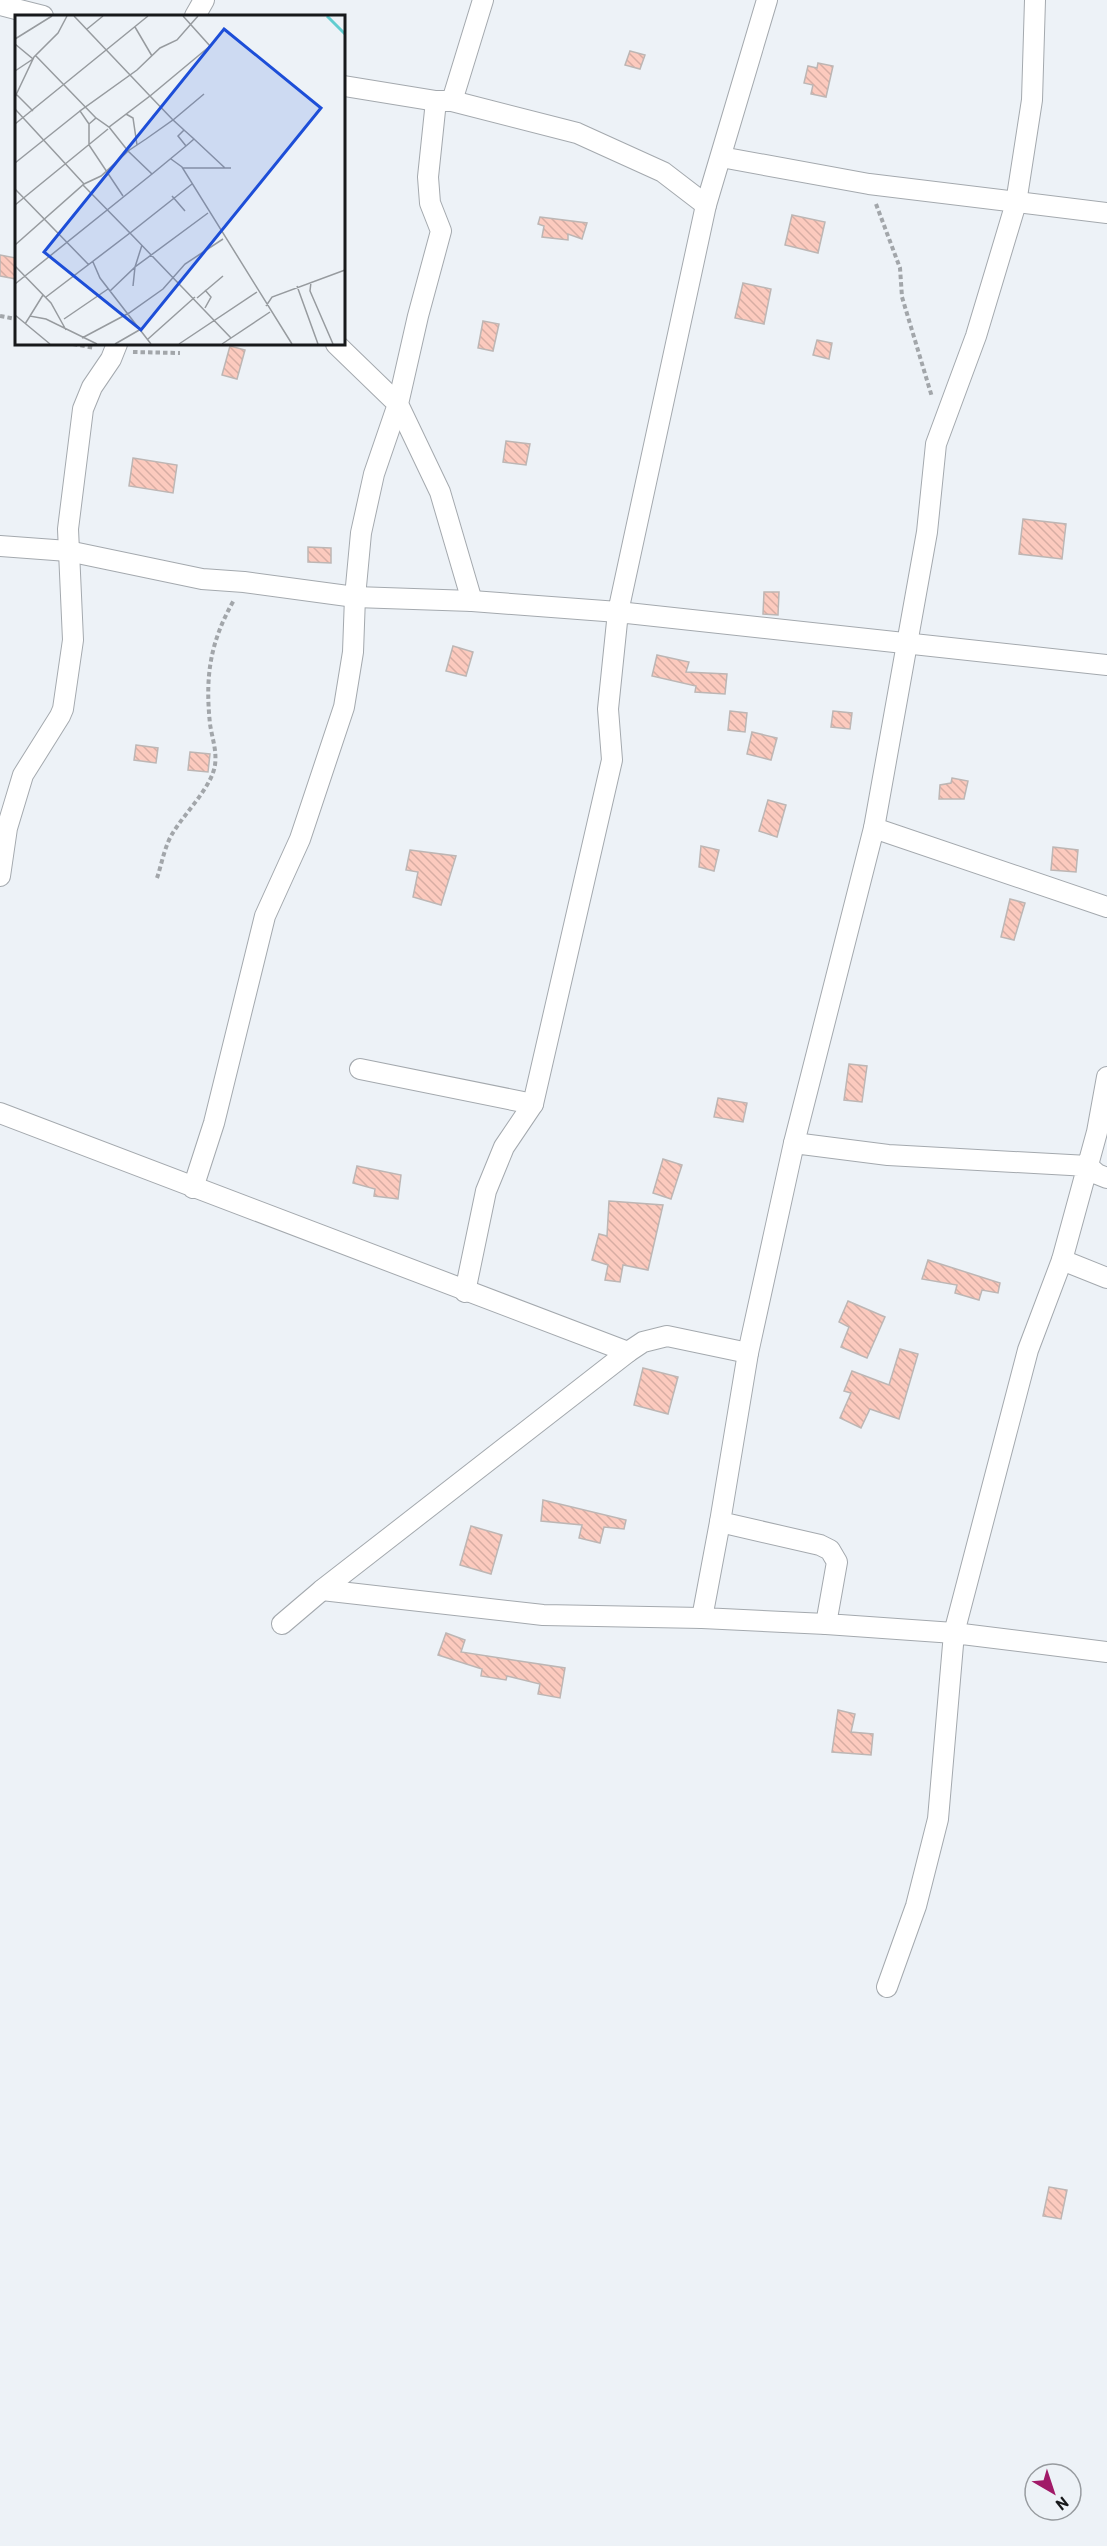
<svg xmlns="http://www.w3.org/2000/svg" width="1107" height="2546" viewBox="0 0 1107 2546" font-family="Barlow,sans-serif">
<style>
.building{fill:url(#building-back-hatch);stroke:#bdb6b4;stroke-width:1.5}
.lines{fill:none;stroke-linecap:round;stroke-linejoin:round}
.minor-casing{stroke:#a4a9ae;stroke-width:22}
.path{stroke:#a2a6aa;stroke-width:4;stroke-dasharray:4.5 3;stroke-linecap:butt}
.minor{stroke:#fff;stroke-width:20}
.inset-river{fill:none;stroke:#61cdd0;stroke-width:3}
.inset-road{fill:none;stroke:#979b9f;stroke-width:1.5}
.view{fill:#1d4ed8;fill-opacity:0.15;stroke:#1d4ed8;stroke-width:3}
.inset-edge{fill:none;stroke:#17191b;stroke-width:3}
</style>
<defs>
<pattern id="building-back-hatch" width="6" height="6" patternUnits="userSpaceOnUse" patternTransform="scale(1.5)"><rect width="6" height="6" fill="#fccabe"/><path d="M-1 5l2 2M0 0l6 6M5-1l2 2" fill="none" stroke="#d7ada3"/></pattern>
</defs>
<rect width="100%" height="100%" fill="#edf2f7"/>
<g class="building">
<polygon points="630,51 645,55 640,69 625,65"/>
<polygon points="818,63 833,66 826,97 811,94 813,85 804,83 808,66 817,68"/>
<polygon points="792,215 825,222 818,253 785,245"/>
<polygon points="540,217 587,223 582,239 568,234 568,240 542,237 544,226 538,224"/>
<polygon points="0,255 16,258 16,279 0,276"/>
<polygon points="743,283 771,289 764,324 735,318"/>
<polygon points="483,321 499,324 493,351 478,348"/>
<polygon points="817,340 832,343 829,359 813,355"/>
<polygon points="230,346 245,350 237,379 222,375"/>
<polygon points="506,441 530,444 526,465 503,462"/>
<polygon points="133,458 177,465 173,493 129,486"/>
<polygon points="1023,519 1066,524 1062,559 1019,554"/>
<polygon points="308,547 331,548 331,563 308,562"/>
<polygon points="764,592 779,592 778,615 763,614"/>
<polygon points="453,646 473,652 466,676 446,671"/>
<polygon points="657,655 689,662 686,672 727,674 725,694 695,692 696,686 652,676"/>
<polygon points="730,711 747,713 745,732 728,730"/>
<polygon points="833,711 852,713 850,729 831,727"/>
<polygon points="752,732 777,738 771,760 747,754"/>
<polygon points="136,745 158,748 156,763 134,760"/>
<polygon points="190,752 210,754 208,772 188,770"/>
<polygon points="952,778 968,781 964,799 939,799 940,785 951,783"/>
<polygon points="768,800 786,805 777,837 759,831"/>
<polygon points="701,846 719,850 714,871 699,867"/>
<polygon points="1053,847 1078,850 1076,872 1051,870"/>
<polygon points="410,850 456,856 441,905 413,897 418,872 406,870"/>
<polygon points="1010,899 1025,903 1014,940 1001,937"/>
<polygon points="849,1064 867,1066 862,1102 844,1100"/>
<polygon points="718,1098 747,1103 743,1122 714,1117"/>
<polygon points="663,1159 682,1165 671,1199 653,1193"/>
<polygon points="357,1166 401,1175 398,1199 374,1196 375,1189 353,1183"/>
<polygon points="609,1201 663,1205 648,1270 623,1265 620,1282 605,1280 608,1265 592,1260 599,1234 607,1236"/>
<polygon points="928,1260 1000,1283 998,1293 982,1290 979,1300 955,1293 957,1285 922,1279"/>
<polygon points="848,1301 885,1317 867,1358 841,1347 849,1327 839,1322"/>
<polygon points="900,1349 918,1354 899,1419 870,1409 861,1428 840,1418 851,1393 844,1391 852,1371 889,1385"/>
<polygon points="643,1368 678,1377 668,1414 634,1405"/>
<polygon points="543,1500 626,1520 624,1529 604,1527 600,1543 579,1538 582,1525 541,1521"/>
<polygon points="471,1526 502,1535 491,1574 460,1565"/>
<polygon points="446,1633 465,1640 461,1652 565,1668 560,1698 538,1694 540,1684 507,1676 506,1680 481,1676 482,1669 438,1655"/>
<polygon points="838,1710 855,1714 851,1732 873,1734 871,1755 832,1752"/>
<polygon points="1049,2187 1067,2190 1061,2219 1043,2216"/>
</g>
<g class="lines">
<g class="minor-casing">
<g id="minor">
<polyline points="0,5 43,16"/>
<polyline points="195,16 204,0"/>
<polyline points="344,86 436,101 452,101 577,133 663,172 706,205"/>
<polyline points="436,101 428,177 430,203 441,231 418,316 398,404 440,492 472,601"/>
<polyline points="452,101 483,0"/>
<polyline points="721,157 869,184 1107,213"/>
<polyline points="0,546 68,551 202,579 244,582 355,597 472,601 618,612 706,205 767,0"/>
<polyline points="874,828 1107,907"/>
<polyline points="0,876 7,828 23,775 60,716 63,709 73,640 68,529 83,409 92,387 111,359 117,344"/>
<polyline points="360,1069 533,1104"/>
<polyline points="1107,1077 1097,1132 1062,1260 1028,1350 954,1633 826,1624 837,1562 830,1550 820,1545 720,1522 748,1353 794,1143 888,1155 1088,1166 1097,1174 1107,1178"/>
<polyline points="0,1113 628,1352 643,1342 667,1336 748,1353"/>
<polyline points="794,1143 874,828 927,532 936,444 976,336 1016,203 1032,100 1035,0"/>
<polyline points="193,1188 214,1123 265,916 300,839 344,707 353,652 355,597 361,533 374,474 398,404 336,344"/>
<polyline points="1062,1260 1107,1278"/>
<polyline points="465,1292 486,1191 504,1147 533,1104 612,760 608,709 618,612 1107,665"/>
<polyline points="720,1522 702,1618 826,1624"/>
<polyline points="322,1590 543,1615 702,1618"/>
<polyline points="282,1624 322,1590 628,1352"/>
<polyline points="887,1987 916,1906 938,1819 954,1633 1107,1652"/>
</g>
</g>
<g class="path">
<polyline points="876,204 900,268 902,297 932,397"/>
<polyline points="0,316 16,319"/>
<polyline points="73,344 95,348"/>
<polyline points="133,352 180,353"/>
<path d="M157,878C162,863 165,844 174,831C186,812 212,786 215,765C217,750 212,738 210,724C205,676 210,642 234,600"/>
</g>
<use href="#minor" class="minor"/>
</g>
<g transform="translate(15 15)">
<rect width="330" height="330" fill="#edf2f7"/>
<path class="inset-river" d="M312,1L330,19"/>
<path class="inset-road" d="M59,1L135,81L195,31L168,1M120,12L137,41M72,14L88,1M0,24L37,1M0,29L18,44L0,56M20,40L81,103M1,79L18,96M0,82L19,42L43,18L52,1M0,94L69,169M111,99L118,103L122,130M0,109L133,1M74,109L65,96L122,55L145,33L162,25L183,1M169,115L179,124L171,131M179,124L210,153M156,144L167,152L277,329M0,148L65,96M167,153H216M68,170L115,218L177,169M0,174L74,250M108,181L74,130V109L81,103L94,112L135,81L158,105L189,79M157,181L170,196M0,190L93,114M0,230L69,169L86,161L110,139L113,136L131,124L158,105L169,115L163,121L171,131L137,159L113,136L94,112M78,247L85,263L136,329M0,251L36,288L51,315M296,267L295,276L318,329M0,269L137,159M118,271L120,252L193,198M282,271L303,329M190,275L196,282L190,293M95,276L120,252L127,230M31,282L115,218L216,323M182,283L208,261M251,291L257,282L330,255M0,300L35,329M15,301L28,280M49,304L93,274M10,309L15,301L31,304L82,329M67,323L114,298L148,274L170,249L208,224M133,324L180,282M100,329L126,314M164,329L242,277M207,329L255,297"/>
<path class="view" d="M209,14L306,93L126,315L29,237Z"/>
<rect width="330" height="330" class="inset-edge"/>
</g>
<g transform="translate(1053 2492) rotate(141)"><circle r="28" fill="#edf2f7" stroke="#979b9f" stroke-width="1.5"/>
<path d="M0-4.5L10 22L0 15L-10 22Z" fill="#a11a68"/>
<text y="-9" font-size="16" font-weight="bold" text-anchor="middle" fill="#17191b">N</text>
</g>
</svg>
